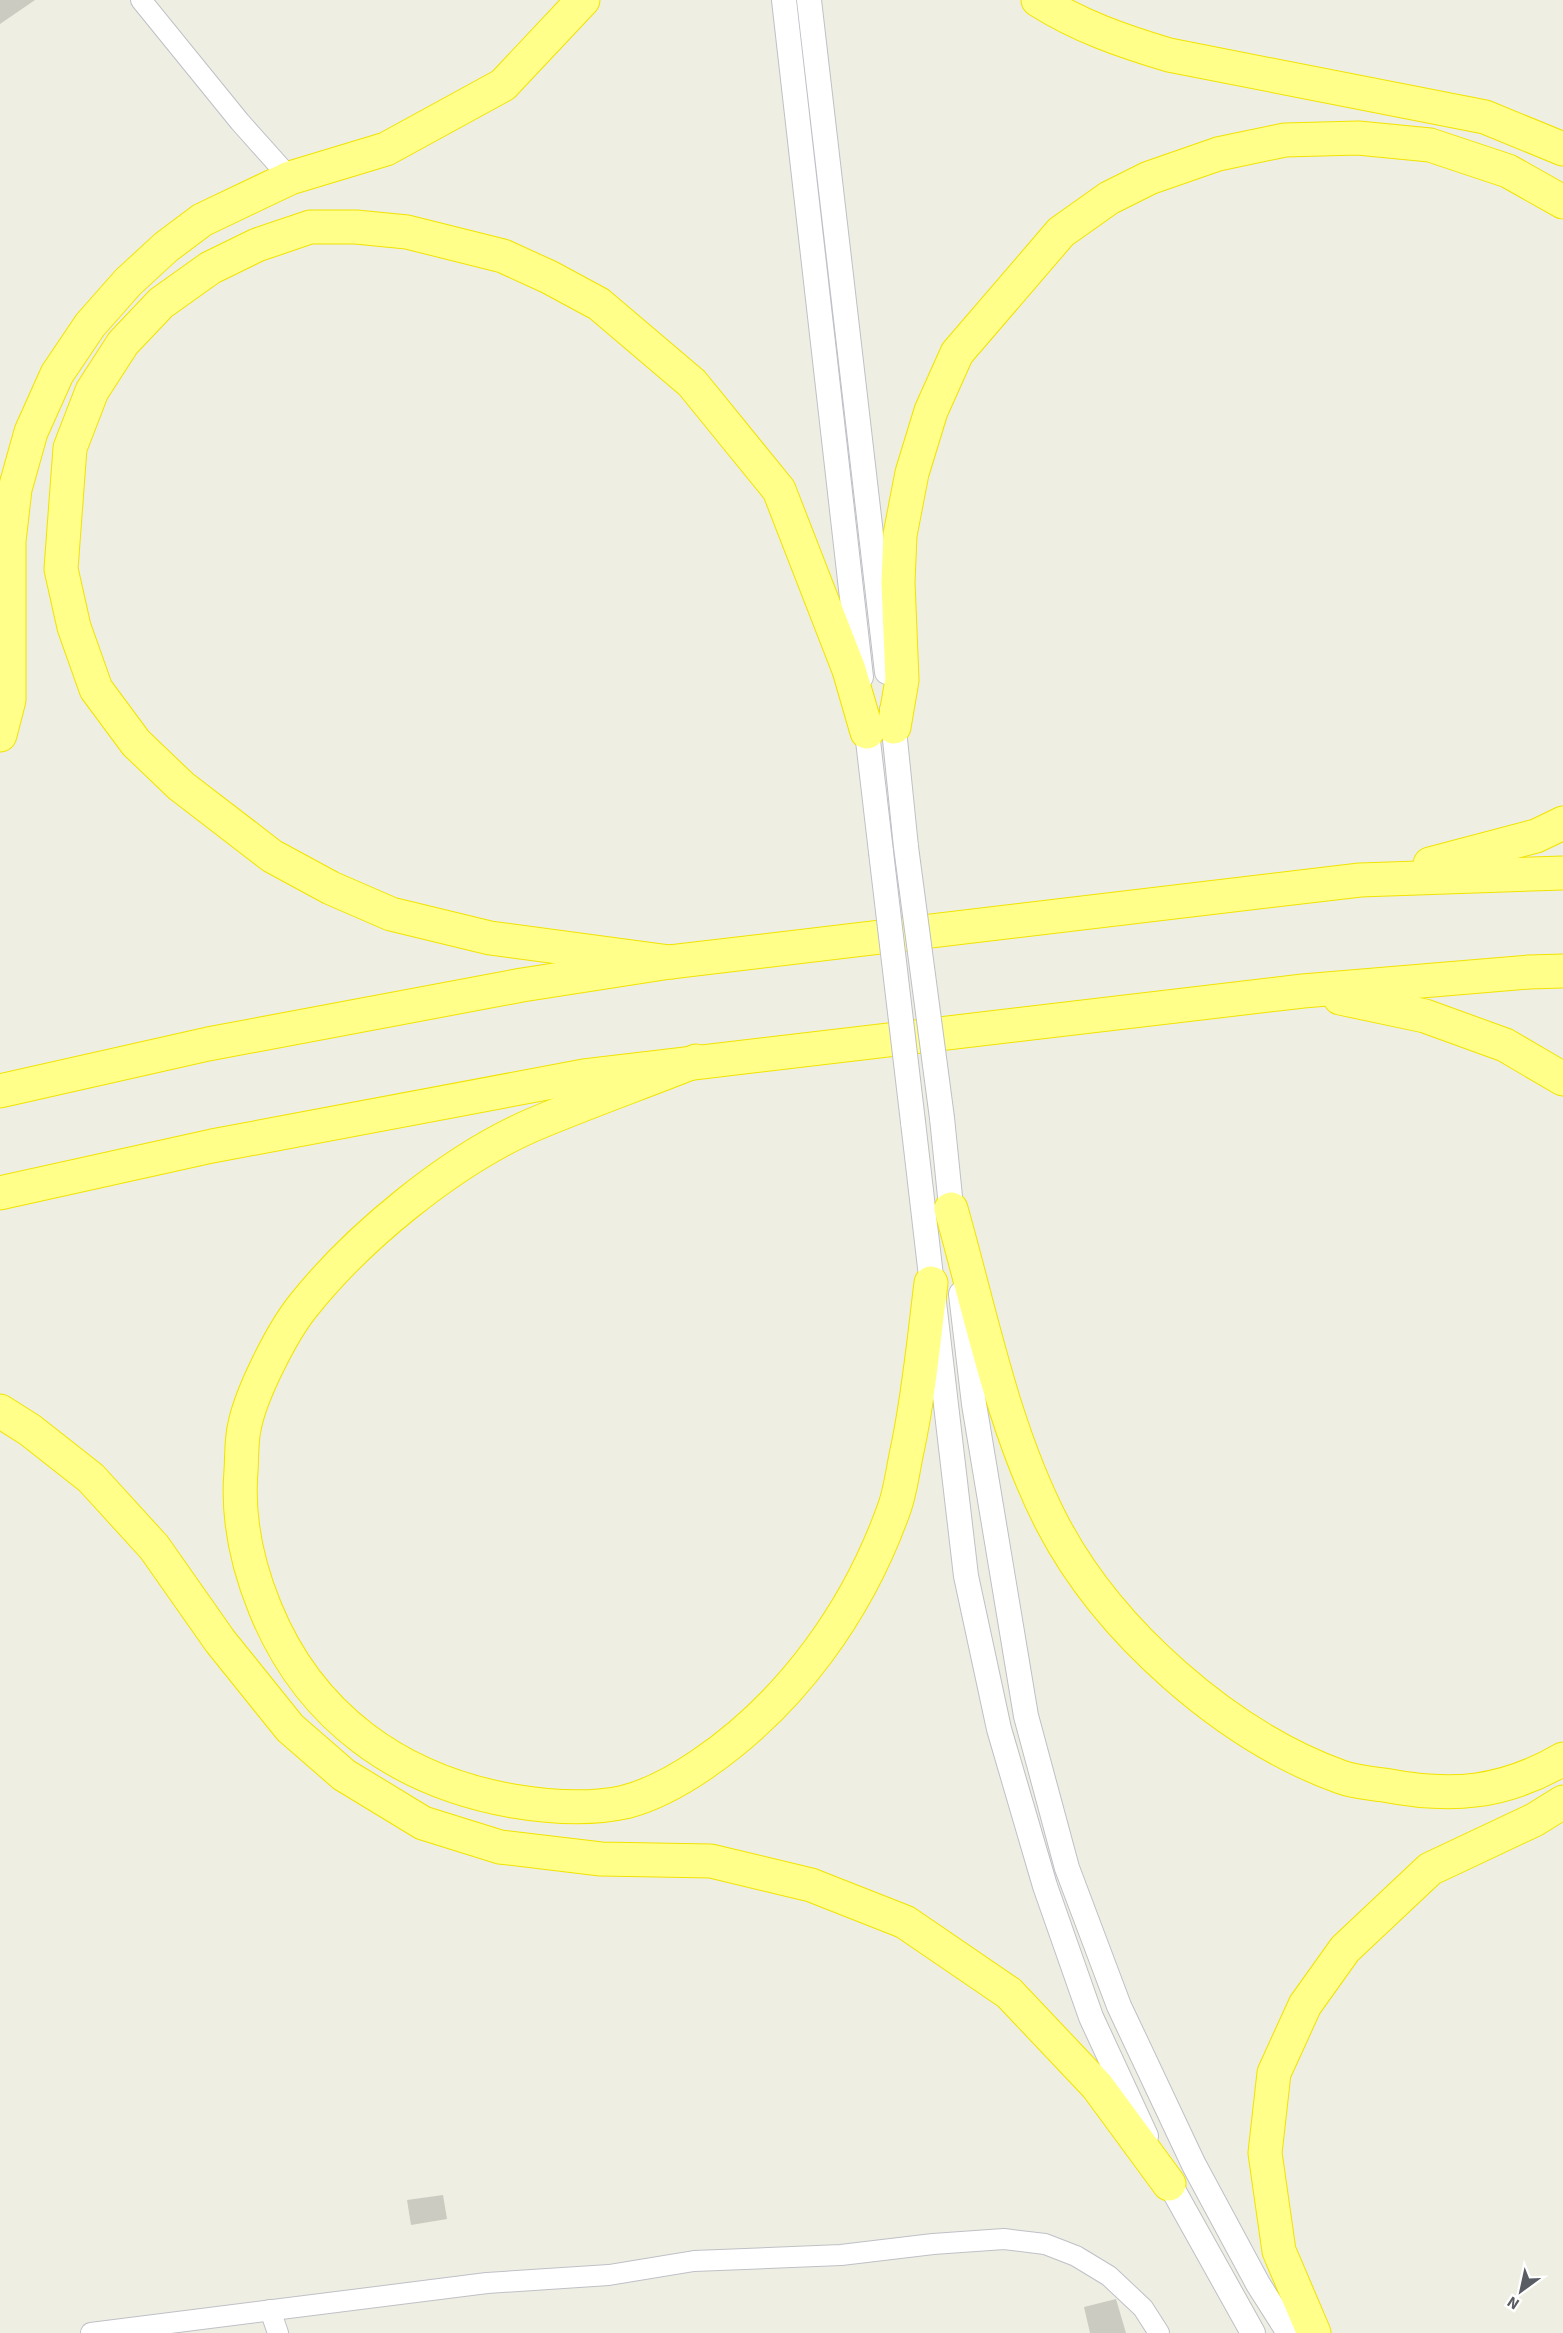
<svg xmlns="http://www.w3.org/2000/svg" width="1563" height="2333" viewBox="0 0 1563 2333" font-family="'Source Sans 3',sans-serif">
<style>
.building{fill:#cccbc1}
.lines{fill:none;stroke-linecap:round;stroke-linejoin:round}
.minor-casing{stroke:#bfc0c7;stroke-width:22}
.tertiary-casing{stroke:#bfc0c7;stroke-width:26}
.motorway-casing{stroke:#f1e300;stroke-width:35}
.minor{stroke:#fff;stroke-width:20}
.tertiary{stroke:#fff;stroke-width:24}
.motorway{stroke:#ffff89;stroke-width:33}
.tertiary-bridge-casing{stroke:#bfc0c7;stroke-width:26;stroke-linecap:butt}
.tertiary-bridge{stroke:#fff;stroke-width:24}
</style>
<rect width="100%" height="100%" fill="#eeefe2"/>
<g class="building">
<polygon points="0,0 35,0 0,24"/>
<polygon points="443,2195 447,2219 411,2225 407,2200"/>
<polygon points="1116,2299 1126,2333 1090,2333 1084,2307"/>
</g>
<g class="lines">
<g class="minor-casing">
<g id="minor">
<polyline points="141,0 240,122 290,178"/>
<polyline points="270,2310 278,2333"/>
<polyline points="91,2333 487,2283 609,2275 694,2261 841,2255 933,2244 1004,2239 1045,2244 1076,2256 1109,2276 1143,2308 1159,2333"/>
</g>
</g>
<g class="tertiary-casing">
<g id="tertiary">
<polyline points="784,0 861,677"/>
<polyline points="809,0 887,672"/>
<polyline points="892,710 906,847"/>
<polyline points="865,715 881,852"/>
<polyline points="942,1118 953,1226"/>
<polyline points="913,1122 966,1576 999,1729 1045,1886 1091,2017 1146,2136"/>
<polyline points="961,1294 974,1404 1026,1716 1067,1868 1119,2006 1194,2165 1258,2284 1289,2333"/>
<polyline points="1162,2170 1253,2333"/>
</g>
</g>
<g class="motorway-casing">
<g id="motorway">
<path d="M1038,0C1079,26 1122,41 1169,55L1485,117L1563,149"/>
<polyline points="894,727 902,680 898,582 900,535 912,473 931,411 957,353 1061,232 1109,198 1149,178 1218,154 1285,140 1358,138 1430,145 1508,171 1563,202"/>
<polyline points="0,735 9,700 9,541 15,489 31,432 57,374 90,325 128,282 166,247 202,220 290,178 386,149 503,85 583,0"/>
<polyline points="1430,864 1536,836 1563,823"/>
<polyline points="670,962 490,938 391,914 331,888 272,856 181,786 136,743 96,689 74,627 61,569 70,448 92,391 123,343 161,303 210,268 257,245 310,227 356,227 407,232 503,256 549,277 599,304 692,383 779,490 849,670 867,732"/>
<polyline points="1340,998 1425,1016 1505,1045 1563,1079"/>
<path d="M696,1061C641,1083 584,1103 530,1126C449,1162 357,1238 303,1306C282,1332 252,1392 245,1424C241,1439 242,1456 241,1471C237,1519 247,1564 265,1608C309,1717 399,1781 513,1801C549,1807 589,1810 625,1802C652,1795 679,1780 701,1765C792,1703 859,1609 895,1506C901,1488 903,1469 907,1451C919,1395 924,1339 931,1283"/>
<polyline points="0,1091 208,1044 522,985 670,962 1360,880 1563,873"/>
<polyline points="0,1193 212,1146 584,1076 1303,991 1529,972 1563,971"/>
<path d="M951,1209C981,1314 1002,1426 1052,1523C1108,1631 1227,1736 1341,1777C1354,1782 1370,1783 1384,1785C1451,1798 1503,1794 1563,1759"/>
<polyline points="0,1411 30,1430 91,1478 154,1547 220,1641 290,1728 344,1775 423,1823 500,1847 601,1859 711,1861 811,1885 905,1922 1009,1993 1097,2086 1169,2184"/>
<polyline points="1314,2333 1279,2251 1265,2153 1274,2073 1305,2005 1345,1949 1430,1869 1534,1820 1563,1802"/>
</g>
</g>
<use href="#minor" class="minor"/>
<use href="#tertiary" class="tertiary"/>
<use href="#motorway" class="motorway"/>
<g class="tertiary-bridge-casing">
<g id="tertiary-bridge">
<polyline points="906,847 942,1118"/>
<polyline points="881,852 913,1122"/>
</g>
</g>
<use href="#tertiary-bridge" class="tertiary-bridge"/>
</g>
<g transform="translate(1521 2291) rotate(213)" stroke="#ffffff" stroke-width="4.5" paint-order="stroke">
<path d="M0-4.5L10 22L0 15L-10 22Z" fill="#5a5c64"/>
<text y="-9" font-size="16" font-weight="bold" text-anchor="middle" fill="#5a5c64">N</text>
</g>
</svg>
